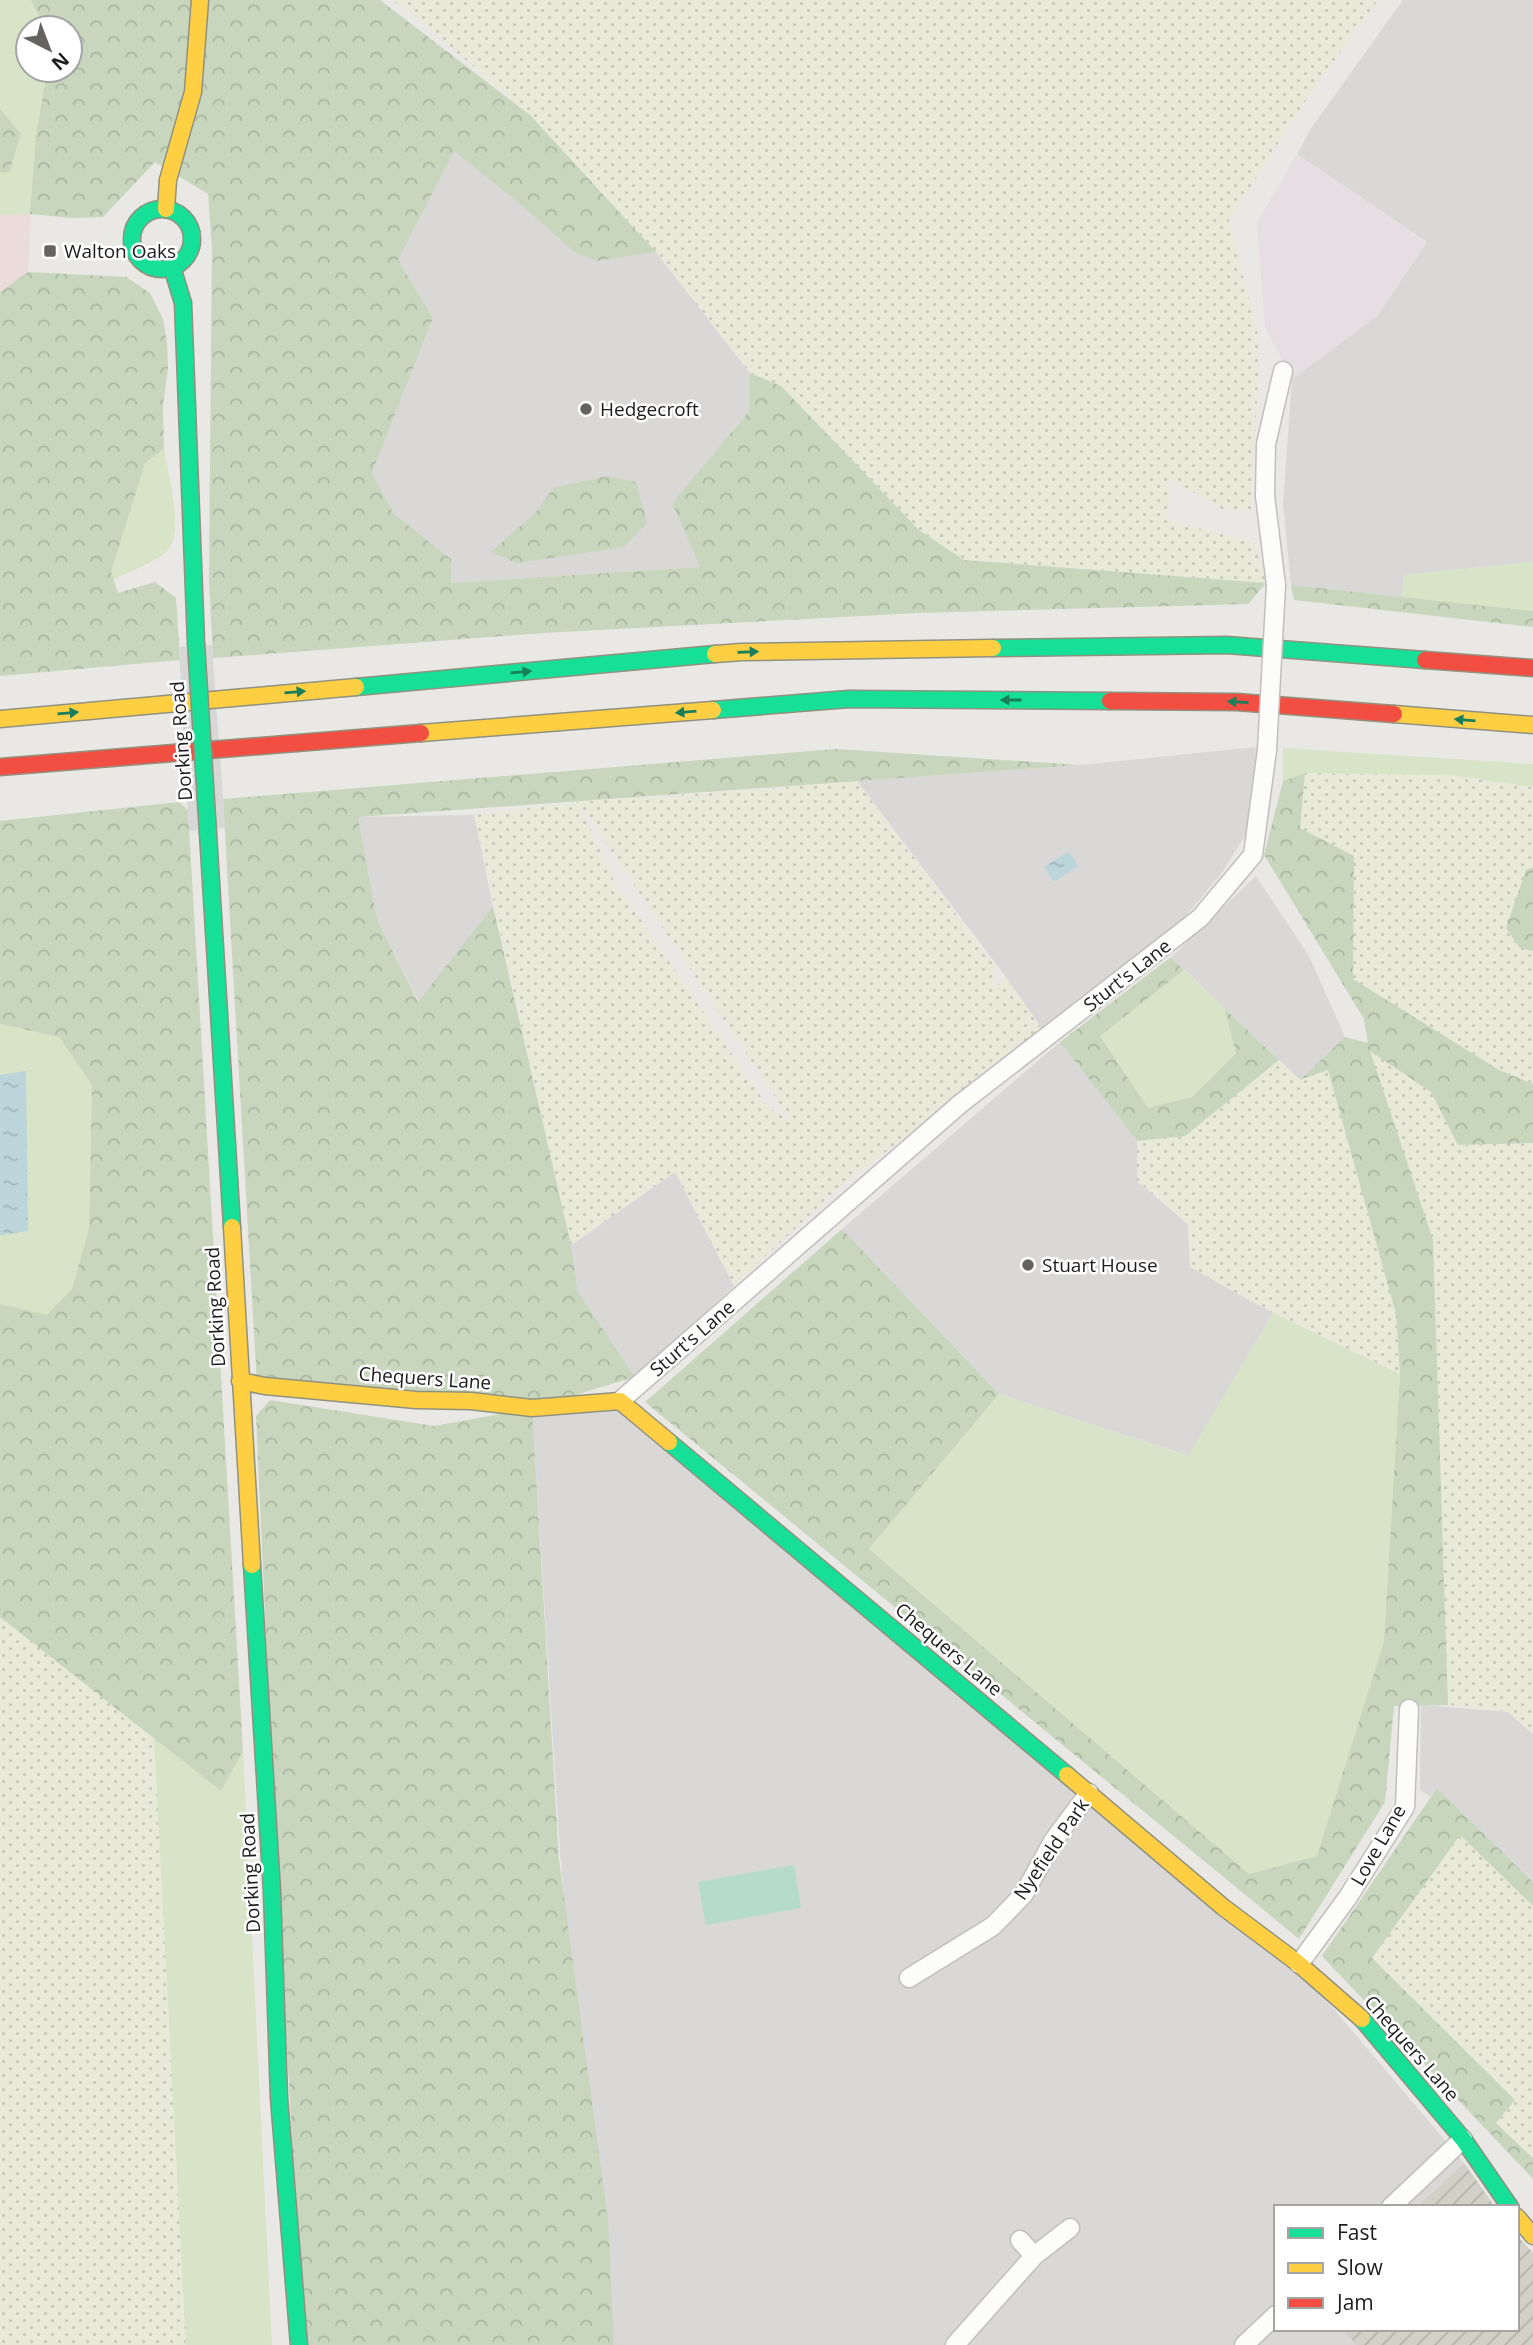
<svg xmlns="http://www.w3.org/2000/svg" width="1533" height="2345" viewBox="0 0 1533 2345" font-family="'Open Sans',sans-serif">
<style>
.residential{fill:#d9d8d6}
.commercial{fill:#ebdcdb}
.industrial{fill:#e7dee3}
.construction{fill:url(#construction-furrows)}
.farmland{fill:url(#farmland-dots);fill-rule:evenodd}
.grass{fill:#d8e4c7}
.forest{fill:url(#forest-crowns)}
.pitch{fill:#b5dcca}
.water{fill:url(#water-ripples)}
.pier{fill:#d7d7d5}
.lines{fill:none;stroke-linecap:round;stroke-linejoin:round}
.street-casing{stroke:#c0bfbd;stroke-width:21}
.fast-casing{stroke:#91917f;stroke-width:19}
.slow-casing{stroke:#91917f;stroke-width:19}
.jam-casing{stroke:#91917f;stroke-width:19}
.street{stroke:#fcfcfb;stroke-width:18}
.fast{stroke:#16e098;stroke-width:16}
.slow{stroke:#ffcf43;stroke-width:16}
.jam{stroke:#f24e42;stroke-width:16}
.street-bridge-casing{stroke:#c0bfbd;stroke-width:21;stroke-linecap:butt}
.fast-bridge-casing{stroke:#91917f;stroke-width:19;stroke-linecap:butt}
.street-bridge{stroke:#fcfcfb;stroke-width:18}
.fast-bridge{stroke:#16e098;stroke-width:16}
.oneway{fill:#197e5a}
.poi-dot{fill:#646362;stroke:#fff;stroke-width:2.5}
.labels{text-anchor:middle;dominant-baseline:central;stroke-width:5;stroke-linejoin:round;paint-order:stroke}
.poi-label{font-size:19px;fill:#1c1c1c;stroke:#fff;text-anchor:start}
.street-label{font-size:19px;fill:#1c1c1c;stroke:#fff}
</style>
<defs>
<pattern id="construction-furrows" width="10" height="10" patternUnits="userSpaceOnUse" patternTransform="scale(1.75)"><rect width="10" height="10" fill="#d2d1c7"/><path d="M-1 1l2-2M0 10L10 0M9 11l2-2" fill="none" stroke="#b4b3aa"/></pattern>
<pattern id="farmland-dots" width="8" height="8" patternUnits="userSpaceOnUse" patternTransform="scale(1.75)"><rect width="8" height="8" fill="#e9e9d9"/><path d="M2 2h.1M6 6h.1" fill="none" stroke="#c7c7ba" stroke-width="1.8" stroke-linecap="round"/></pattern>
<pattern id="forest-crowns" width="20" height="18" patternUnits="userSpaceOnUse" patternTransform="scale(1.75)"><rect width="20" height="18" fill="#c7d6bd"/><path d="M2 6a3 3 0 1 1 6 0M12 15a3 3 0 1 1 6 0" fill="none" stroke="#aab7a2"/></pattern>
<pattern id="water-ripples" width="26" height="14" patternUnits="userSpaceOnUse" patternTransform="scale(1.75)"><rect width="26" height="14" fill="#bcd5da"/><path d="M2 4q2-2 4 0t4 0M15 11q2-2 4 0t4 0" fill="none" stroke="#a1b6ba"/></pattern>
</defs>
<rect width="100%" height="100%" fill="#eae8e5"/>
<g class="residential">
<polygon points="1403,0 1533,0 1533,562 1404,575 1402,597 1291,585 1283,504 1292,379 1377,316 1427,242 1297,154 1312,127"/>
<polygon points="454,150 520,204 575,253 597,261 656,252 750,373 750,410 672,503 700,567 450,583 451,559 394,514 372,473 433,318 398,260"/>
<polygon points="1256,747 1251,826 1221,874 1183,919 1044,1032 1006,977 857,781 1080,765"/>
<polygon points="474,815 493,906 419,1002 377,919 358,817"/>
<polygon points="1256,876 1309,956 1345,1037 1300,1080 1171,957"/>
<polygon points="1060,1042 1137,1141 1137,1181 1188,1224 1190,1267 1273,1313 1189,1456 999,1394 842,1229"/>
<polygon points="675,1172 734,1286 635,1377 578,1292 571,1245"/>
<polygon points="620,1401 1317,1989 1464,2163 1495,2207 1276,2207 1276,2329 1517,2329 1517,2236 1533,2253 1533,2345 605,2345 560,1852 532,1408"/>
<polygon points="1421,1705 1508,1712 1533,1734 1533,1882 1437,1788 1430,1797 1420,1790"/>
</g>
<polygon class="commercial" points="0,109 36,135 28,272 0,292"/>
<polygon class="industrial" points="1297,154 1427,242 1377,316 1292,379 1265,327 1257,223"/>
<g class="construction">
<polygon points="1464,2163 1495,2207 1417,2207"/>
<polygon points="1517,2236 1533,2253 1533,2345 1357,2345 1342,2329 1517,2329"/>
</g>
<g class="farmland">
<polygon points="391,0 1378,0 1304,103 1229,221 1260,343 1251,511 1222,509 1168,478 1169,500 1166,520 1256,543 1266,583 964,560 919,530 781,386 750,373 656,252 530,115 406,9"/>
<polygon points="1305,773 1452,775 1533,787 1533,867 1526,870 1520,948 1533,951 1533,1084 1499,1070 1353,979 1354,856 1300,828"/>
<path d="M857,781L995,966L993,989L1006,977L1044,1032L843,1184L734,1286L675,1172L571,1245L474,815L578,802L737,791ZM581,807H582L792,1122L768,1107L613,879Z"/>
<polygon points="1367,1044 1431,1092 1459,1145 1533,1143 1533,1734 1508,1712 1448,1705 1437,1376 1382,1087"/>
<polygon points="1279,1060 1300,1080 1328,1070 1396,1314 1400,1374 1273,1313 1190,1267 1188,1224 1137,1181 1137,1141 1185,1136"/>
<polygon points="0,1617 154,1738 187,2345 0,2345"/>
<polygon points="1460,1835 1533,1906 1533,2158 1496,2123 1515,2100 1372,1958"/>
</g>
<g class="grass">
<polygon points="0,0 31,0 45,28 28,28 28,70 47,70 36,135 30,214 0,215 0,172 9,172 21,134 0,109"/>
<path d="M164,449C168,473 185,533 167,551C156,562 128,572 113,580L110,572L145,463Z"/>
<polygon points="1533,562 1533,611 1402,597 1404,575"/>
<polygon points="1283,748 1533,764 1533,787 1452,775 1305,773 1283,781"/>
<polygon points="1184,970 1224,1008 1236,1052 1192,1097 1148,1108 1100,1036"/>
<polygon points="0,1024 59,1037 92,1085 89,1228 72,1289 47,1316 0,1304"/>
<polygon points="1273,1313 1400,1374 1384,1641 1317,1856 1249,1874 869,1549 999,1394 1188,1456"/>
<polygon points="154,1738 221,1791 243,1751 272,2345 186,2345"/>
</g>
<g class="forest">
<polygon points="31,0 380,0 530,115 656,252 597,261 575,253 520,204 454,151 398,260 433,318 372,473 394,514 451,559 451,583 700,567 672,503 750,410 750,373 781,386 919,530 964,560 1266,583 1248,604 918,613 544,633 213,658 209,578 212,249 208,194 155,162 103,217 72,218 30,214 36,135 47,70 70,70 70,28 45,28"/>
<polygon points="0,109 21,134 9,173 0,172"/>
<polygon points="28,272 126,277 150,293 163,319 167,342 168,368 163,405 164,449 145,463 111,572 118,593 155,582 176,598 180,660 0,676 0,292"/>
<polygon points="607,476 636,482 647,523 624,547 517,563 491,552 537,511 553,488"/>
<polygon points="1291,585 1533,611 1533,627 1294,600"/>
<polygon points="836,749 1080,765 358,817 377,919 418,1002 493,906 571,1245 578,1292 635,1377 532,1408 559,1860 608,2220 614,2345 303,2345 272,1769 256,1416 270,1400 434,1426 528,1409 257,1384 223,799"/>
<polygon points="1305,773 1300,828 1354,856 1353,979 1499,1070 1533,1084 1533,1143 1458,1145 1431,1092 1370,1051 1433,1240 1448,1705 1394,1706 1385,1802 1299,1939 645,1402 842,1229 999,1394 869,1549 1249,1874 1317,1856 1384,1641 1400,1374 1396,1314 1328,1070 1300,1080 1345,1037 1368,1043 1364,1019 1264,855 1283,781"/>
<polygon points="179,802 188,810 243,1751 221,1791 0,1617 0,1304 47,1315 72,1289 89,1228 92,1085 59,1037 0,1024 0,821"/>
<polygon points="1533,867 1533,951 1520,948 1506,928 1526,870"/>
<polygon points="1171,957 1184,970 1100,1036 1148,1108 1192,1097 1236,1053 1224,1008 1279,1060 1185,1136 1137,1141 1060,1042"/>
<polygon points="1437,1788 1533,1882 1533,1906 1460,1835 1372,1958 1515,2100 1496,2123 1533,2158 1533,2179 1322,1956"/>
</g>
<polygon class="pitch" points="794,1865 801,1908 706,1925 698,1882"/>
<g class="water">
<polygon points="1069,851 1078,866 1054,882 1044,867"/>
<polygon points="26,1071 28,1231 0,1235 0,1075"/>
</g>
<polygon class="pier" points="212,645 225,828 189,831 179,647"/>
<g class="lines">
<g class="street-casing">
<g id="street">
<polyline points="1276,585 1265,496 1266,444 1283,371"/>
<polyline points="620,1401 960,1104 1200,918 1253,855 1267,750"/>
<polyline points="1299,1964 1348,1897 1405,1807 1409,1709"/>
<polyline points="909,1978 993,1926 1024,1894 1053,1841 1089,1793"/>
<polyline points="1391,2207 1463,2139"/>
<polyline points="1020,2240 1034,2256"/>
<polyline points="955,2345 1034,2256 1070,2228"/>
<polyline points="1244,2345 1276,2315"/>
</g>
</g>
<g class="fast-casing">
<g id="fast">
<circle cx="162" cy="239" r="30"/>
<polyline points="172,267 183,303 196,643"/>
<polyline points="993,648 1227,645 1425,660"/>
<polyline points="356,687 715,654"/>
<polyline points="713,710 849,699 1110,701"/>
<polyline points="208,833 232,1227"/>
<polyline points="669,1442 1067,1775"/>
<polyline points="252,1565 272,1891 279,2098 299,2345"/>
<polyline points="1362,2019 1463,2139 1510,2207"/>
</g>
</g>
<g class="slow-casing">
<g id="slow">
<polyline points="166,209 168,180 193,92 200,0"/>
<polyline points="715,654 742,652 993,648"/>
<polyline points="1394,714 1533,725"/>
<polyline points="0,719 356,687"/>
<polyline points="421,733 713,710"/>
<polyline points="232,1227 252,1565"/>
<polyline points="240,1381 265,1386 416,1400 471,1401 532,1408 620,1401 669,1442"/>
<polyline points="1067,1775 1223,1907 1299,1964 1362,2019"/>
<polyline points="1517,2217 1533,2236"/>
</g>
</g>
<g class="jam-casing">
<g id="jam">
<polyline points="1425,660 1533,668"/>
<polyline points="1110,701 1237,702 1394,714"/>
<polyline points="0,767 421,733"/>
</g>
</g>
<use href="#street" class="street"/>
<use href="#fast" class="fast"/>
<use href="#slow" class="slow"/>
<use href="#jam" class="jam"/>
<g class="street-bridge-casing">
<polyline id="street-bridge" points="1267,750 1276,585"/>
</g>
<g class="fast-bridge-casing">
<polyline id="fast-bridge" points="196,643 208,833"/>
</g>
<use href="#street-bridge" class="street-bridge"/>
<use href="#fast-bridge" class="fast-bridge"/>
</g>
<defs><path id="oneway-solid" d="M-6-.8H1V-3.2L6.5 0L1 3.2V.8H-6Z" transform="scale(1.75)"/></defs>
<g class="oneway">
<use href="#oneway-solid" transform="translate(748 652) rotate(-2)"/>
<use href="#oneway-solid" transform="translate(521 672) rotate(-5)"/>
<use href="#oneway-solid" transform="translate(295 692) rotate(-5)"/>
<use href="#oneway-solid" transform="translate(1011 700) rotate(-180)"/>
<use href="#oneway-solid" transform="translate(1238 702) rotate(-177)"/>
<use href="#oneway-solid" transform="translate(686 712) rotate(175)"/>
<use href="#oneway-solid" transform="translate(68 713) rotate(-5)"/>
<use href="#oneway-solid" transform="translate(1465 720) rotate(-175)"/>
</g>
<g class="poi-dot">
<rect x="43" y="244" width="14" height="14" rx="3.5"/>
<circle cx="586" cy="409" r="7"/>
<circle cx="1028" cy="1265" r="7"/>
</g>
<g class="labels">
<g class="poi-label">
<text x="64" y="251">Walton Oaks</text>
<text x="600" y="409">Hedgecroft</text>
<text x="1042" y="1265">Stuart House</text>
</g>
<g class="street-label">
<text transform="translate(181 741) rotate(-94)">Dorking Road</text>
<text transform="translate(1127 975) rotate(-38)">Sturt's Lane</text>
<text transform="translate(215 1307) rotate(-93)">Dorking Road</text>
<text transform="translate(692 1338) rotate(-41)">Sturt's Lane</text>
<text transform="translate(425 1378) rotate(4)">Chequers Lane</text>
<text transform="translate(949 1649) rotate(40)">Chequers Lane</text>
<text transform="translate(1378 1845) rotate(-60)">Love Lane</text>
<text transform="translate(1051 1849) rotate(-56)">Nyefield Park</text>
<text transform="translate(250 1873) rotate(-93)">Dorking Road</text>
<text transform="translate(1412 2048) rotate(49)">Chequers Lane</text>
</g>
</g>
<rect x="1274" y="2205" width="245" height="126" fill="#ffffff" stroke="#a4a4a4" stroke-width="2"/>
<rect x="1288" y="2228" width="35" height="10" fill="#16e098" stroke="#a4a4a4" stroke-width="2"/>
<text x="1337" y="2240" font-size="21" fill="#1c1c1c">Fast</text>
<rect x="1288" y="2263" width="35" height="10" fill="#ffcf43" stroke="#a4a4a4" stroke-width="2"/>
<text x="1337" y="2275" font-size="21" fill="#1c1c1c">Slow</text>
<rect x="1288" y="2298" width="35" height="10" fill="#f24e42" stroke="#a4a4a4" stroke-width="2"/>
<text x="1337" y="2310" font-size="21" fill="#1c1c1c">Jam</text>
<g transform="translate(49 49) rotate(138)"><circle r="33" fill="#ffffff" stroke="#a4a4a4" stroke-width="2"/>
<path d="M0-5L12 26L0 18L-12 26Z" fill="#646362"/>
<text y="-10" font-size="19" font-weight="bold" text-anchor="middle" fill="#1c1c1c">N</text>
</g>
</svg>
